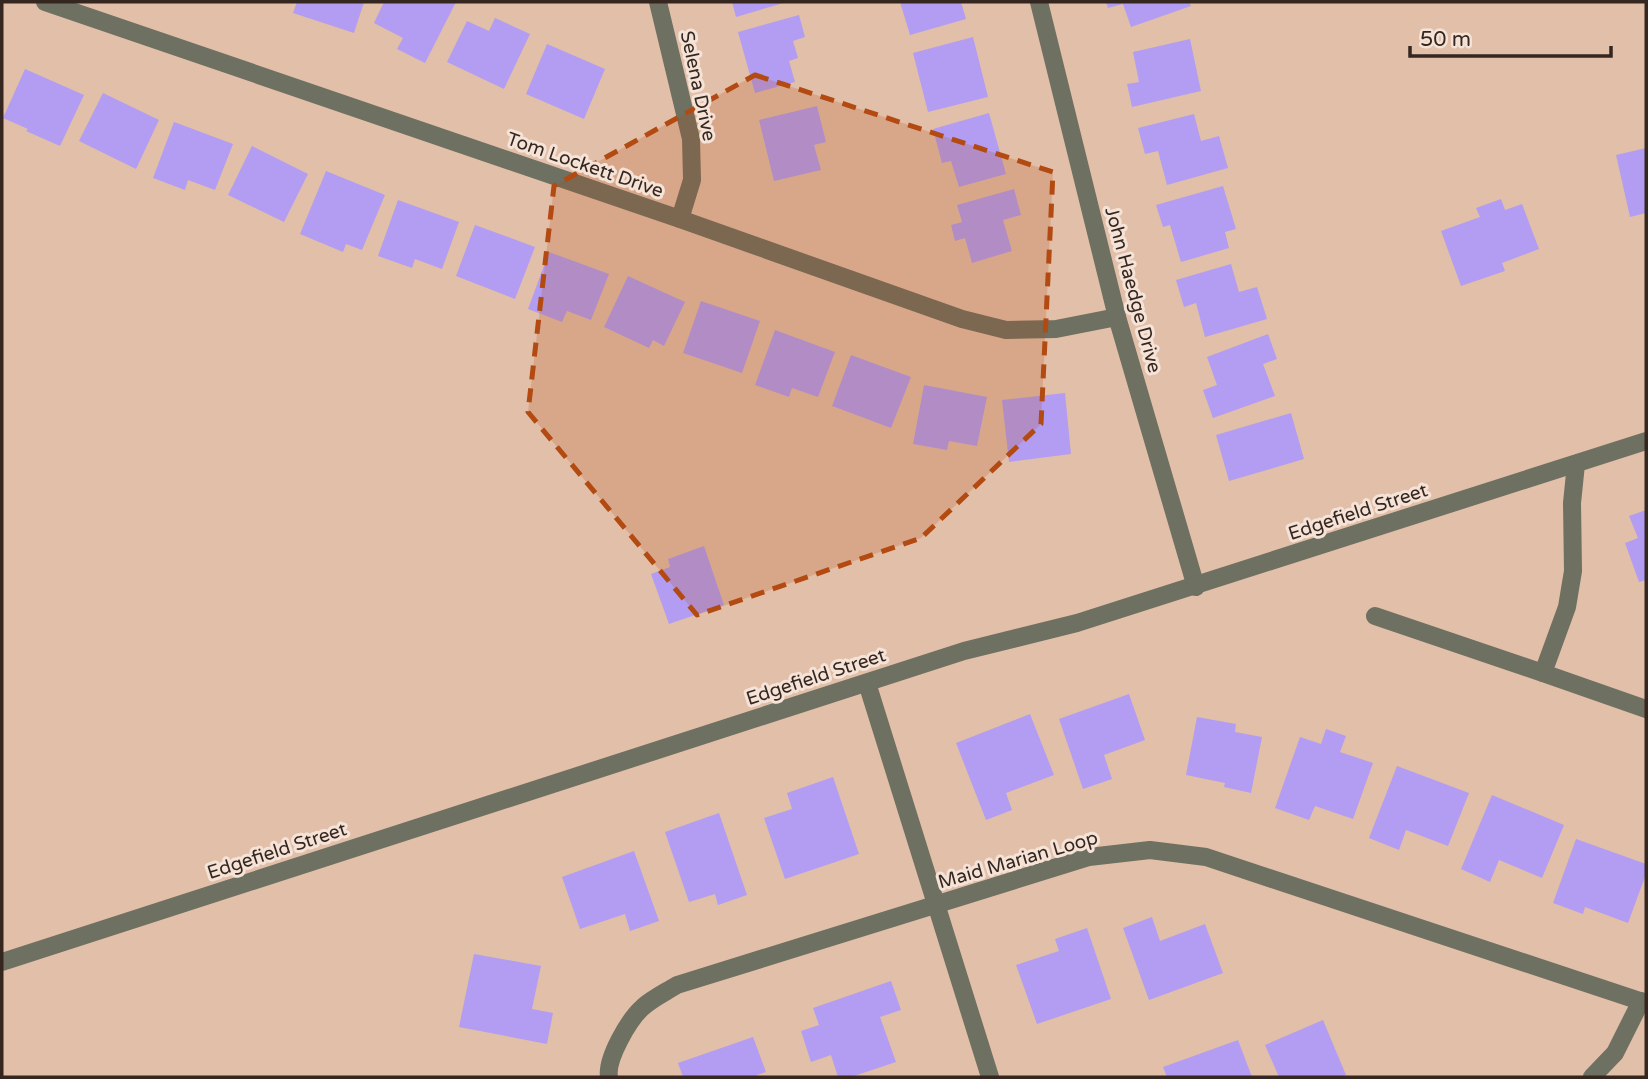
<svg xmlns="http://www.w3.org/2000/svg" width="1648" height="1079" viewBox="0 0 1648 1079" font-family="'Varela Round',sans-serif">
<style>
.building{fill:#b29df2}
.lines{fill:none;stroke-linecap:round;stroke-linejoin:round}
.minor{stroke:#6e7061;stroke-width:18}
.marked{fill:#b24a12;fill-opacity:0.2;stroke:#b24a12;stroke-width:5;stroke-dasharray:14 9;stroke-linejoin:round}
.labels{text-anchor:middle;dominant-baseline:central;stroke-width:6;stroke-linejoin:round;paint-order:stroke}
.street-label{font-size:19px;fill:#35271f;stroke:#f5e3d8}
</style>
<rect width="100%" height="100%" fill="#e2bfa8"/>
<g class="building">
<polygon points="297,2 364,2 354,33 293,13"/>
<polygon points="384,2 456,2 425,63 397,49 403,38 374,23"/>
<polygon points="732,2 787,2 736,17"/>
<polygon points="900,2 961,2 966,19 910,35"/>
<polygon points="1106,2 1189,2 1191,6 1131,27 1123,4 1108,8"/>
<polygon points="799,15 805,37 793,41 798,58 789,61 795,82 755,93 738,32"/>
<polygon points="495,18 530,34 504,89 447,62 467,21 489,31"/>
<polygon points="973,37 988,97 928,112 913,53"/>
<polygon points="1190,39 1201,91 1132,107 1127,84 1139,82 1133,52"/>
<polygon points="547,44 605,69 584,119 526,94"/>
<polygon points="25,69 84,95 60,146 26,131 28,129 3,118"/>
<polygon points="103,93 159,120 136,169 79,141"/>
<polygon points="817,106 826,142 814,145 821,170 774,181 759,120"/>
<polygon points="989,113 1006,174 959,187 951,161 942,163 933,129"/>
<polygon points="1194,114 1201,141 1219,136 1228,168 1167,185 1158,151 1145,154 1138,128"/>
<polygon points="174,122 233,144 215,190 188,180 185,190 153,178"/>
<polygon points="252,146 308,174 284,222 228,195"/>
<polygon points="1646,148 1646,213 1630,217 1616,155"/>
<polygon points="326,171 385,195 362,250 346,244 343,252 300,234"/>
<polygon points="1223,186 1236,229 1225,232 1229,248 1181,262 1170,225 1163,227 1156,205"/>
<polygon points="1014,189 1021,215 1003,220 1012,251 972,263 965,238 955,241 951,225 962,222 957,205"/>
<polygon points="1501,199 1505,210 1522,204 1539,249 1502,263 1505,271 1461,286 1441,231 1480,217 1476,208"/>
<polygon points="398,200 459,222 442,269 415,259 412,268 378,256"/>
<polygon points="475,225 535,247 515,299 456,276"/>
<polygon points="549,252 609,274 591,320 567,311 562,322 528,309"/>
<polygon points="1231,264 1239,292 1257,287 1267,319 1205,337 1196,303 1184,307 1176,280"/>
<polygon points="628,276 685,302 664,346 653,340 649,348 604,327"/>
<polygon points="701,301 760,321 742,373 683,353"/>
<polygon points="775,330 835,352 818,397 792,388 789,397 755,385"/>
<polygon points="1268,334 1277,359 1263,364 1275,396 1213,418 1203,390 1217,385 1207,357"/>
<polygon points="851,355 911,377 891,428 832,406"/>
<polygon points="924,385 987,397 977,446 949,441 947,450 913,444"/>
<polygon points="1065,393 1071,454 1009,462 1002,400"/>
<polygon points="1291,413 1304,459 1229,481 1216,435"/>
<polygon points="1646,510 1646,580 1639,582 1625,543 1638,538 1629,516"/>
<polygon points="704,546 724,605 669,624 651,574 670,567 668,559"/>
<polygon points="1129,694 1145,740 1104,755 1112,779 1083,789 1059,719"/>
<polygon points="1030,714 1054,775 1006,793 1012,810 986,820 956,743"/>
<polygon points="1197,717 1236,724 1235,732 1262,737 1251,793 1224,787 1225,783 1186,775"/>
<polygon points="1326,729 1346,736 1340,752 1373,763 1353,819 1315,806 1309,820 1275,808 1300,737 1321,744"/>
<polygon points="1397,766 1469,793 1448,846 1406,830 1399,850 1369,838"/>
<polygon points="833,777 859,854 785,879 764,818 792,809 787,793"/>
<polygon points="1492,795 1564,825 1542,878 1499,860 1490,882 1461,869"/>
<polygon points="719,813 747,895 718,905 715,894 689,902 665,832"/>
<polygon points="1576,839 1646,864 1646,874 1628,923 1585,907 1583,914 1553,903"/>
<polygon points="634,851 659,921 630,931 625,914 580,929 562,877"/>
<polygon points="1152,917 1160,941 1205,924 1223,973 1149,1000 1123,928"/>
<polygon points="1087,928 1111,999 1037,1024 1016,965 1059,951 1055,939"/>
<polygon points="474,954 541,966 532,1009 553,1013 547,1044 459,1027"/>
<polygon points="891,981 901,1010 880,1017 896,1062 851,1077 838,1077 831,1055 811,1062 801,1031 819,1025 813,1008"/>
<polygon points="1323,1020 1346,1075 1341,1077 1279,1077 1265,1045"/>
<polygon points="753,1037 766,1072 757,1075 758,1077 683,1077 678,1063"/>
<polygon points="1238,1040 1252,1077 1167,1077 1163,1067"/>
</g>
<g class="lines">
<g class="minor">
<polyline points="45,2 680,219 962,319 1006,330 1056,329 1117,317"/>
<polyline points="658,2 691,139 692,180 680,219"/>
<polyline points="1039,2 1117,317 1196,587"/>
<polyline points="1576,464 1572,503 1573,571 1567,607 1543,673 1646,709"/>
<polyline points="1375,616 1543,673"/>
<polyline points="867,683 990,1077"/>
<polyline points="2,962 964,651 1077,623 1646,441"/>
<path d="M609,1077C606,1059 629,1019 643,1007C653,998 666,992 677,985L1089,857L1150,850L1206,857L1646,1003"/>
<polyline points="1592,1077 1615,1053 1641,1001"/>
</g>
</g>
<path class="marked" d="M755,75L1053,172L1041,424L921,538L697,615L528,412L554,186Z"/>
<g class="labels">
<g class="street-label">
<text transform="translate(698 86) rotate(78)">Selena Drive</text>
<text transform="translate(585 165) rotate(19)">Tom Lockett Drive</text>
<text transform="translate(1133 290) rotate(75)">John Haedge Drive</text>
<text transform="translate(1358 512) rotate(-18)">Edgefield Street</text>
<text transform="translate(816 677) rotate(-18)">Edgefield Street</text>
<text transform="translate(277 851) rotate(-18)">Edgefield Street</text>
<text transform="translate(1018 860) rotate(-16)">Maid Marian Loop</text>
</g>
</g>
<rect width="1648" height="1079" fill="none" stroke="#35271f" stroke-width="7"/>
<path d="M1410 46v10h201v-10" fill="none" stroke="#35271f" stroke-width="3.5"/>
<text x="1420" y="46" font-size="21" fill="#35271f" stroke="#f5e3d8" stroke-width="5" paint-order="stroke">50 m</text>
</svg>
